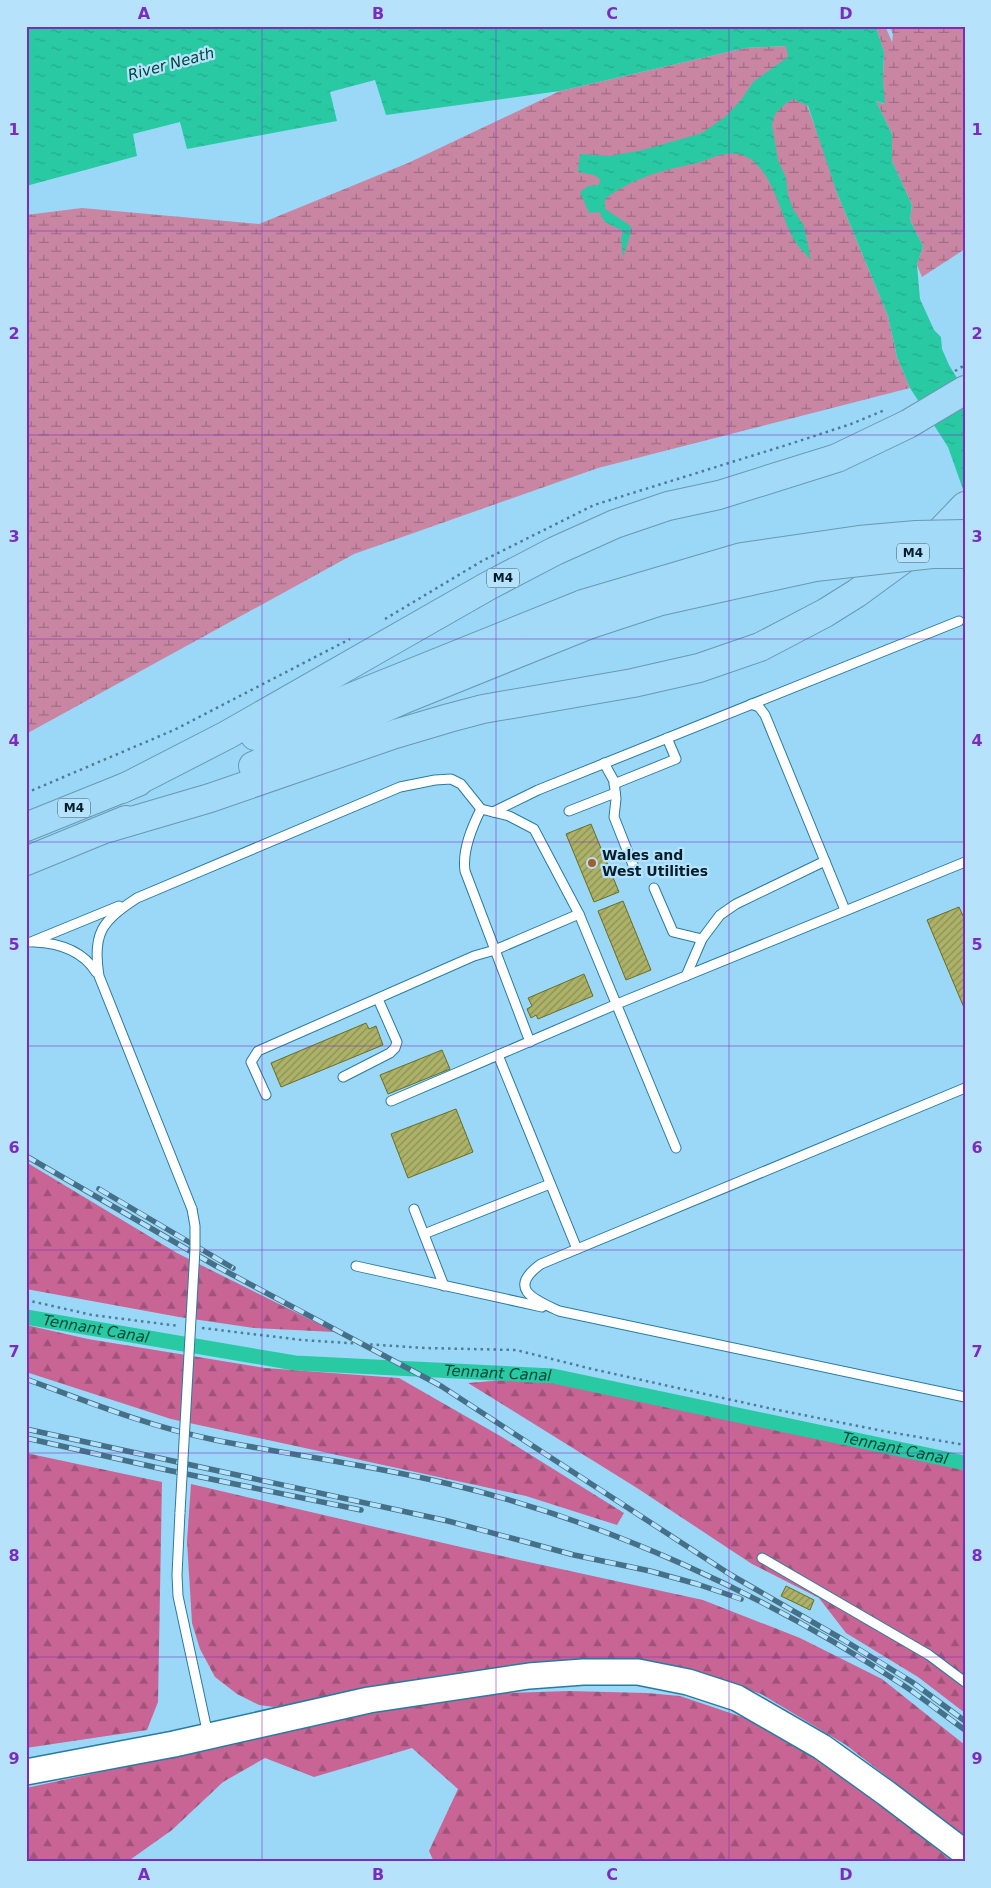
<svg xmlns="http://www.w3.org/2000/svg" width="991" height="1888" viewBox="0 0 991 1888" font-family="'DejaVu Sans',sans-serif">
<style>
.forest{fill:url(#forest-firs)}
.wetland{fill:url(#wetland-marsh)}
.water{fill:url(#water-ripples)}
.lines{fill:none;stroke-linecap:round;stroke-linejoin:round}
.canal{stroke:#29c9a4;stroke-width:15}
.building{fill:url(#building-hatch);stroke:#696d22}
.lane-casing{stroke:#287ba0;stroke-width:11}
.secondary-casing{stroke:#287ba0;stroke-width:28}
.highway-casing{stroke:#6998b1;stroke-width:30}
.path{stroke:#4f7c94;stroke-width:2.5;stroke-dasharray:2.5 4;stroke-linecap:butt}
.lane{stroke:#fff;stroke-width:9}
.secondary{stroke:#fff;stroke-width:25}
.highway{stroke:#a2daf8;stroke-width:28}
.rail-casing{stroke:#457087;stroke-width:5.5}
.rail{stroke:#b6e3fb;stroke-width:4;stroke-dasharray:11;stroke-linecap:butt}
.lane-bridge-casing{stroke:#287ba0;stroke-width:11;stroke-linecap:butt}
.highway-bridge-casing{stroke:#6998b1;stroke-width:30;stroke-linecap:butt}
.lane-bridge{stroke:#fff;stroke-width:9}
.highway-bridge{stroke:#a2daf8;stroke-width:28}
.grid{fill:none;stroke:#7b2cbf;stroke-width:1;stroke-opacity:0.55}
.poi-dot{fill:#a35e30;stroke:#b6e3fb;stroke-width:2}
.labels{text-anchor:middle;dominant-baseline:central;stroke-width:4.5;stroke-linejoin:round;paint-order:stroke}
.shield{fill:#b6e3fb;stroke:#37586a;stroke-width:1}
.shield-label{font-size:12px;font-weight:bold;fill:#001d2c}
.poi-label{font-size:14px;font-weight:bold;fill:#001d2c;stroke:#b6e3fb;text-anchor:start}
.water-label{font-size:15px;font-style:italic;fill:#014536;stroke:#b6e3fb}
.neatline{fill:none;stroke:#7b2cbf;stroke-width:2}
.grid-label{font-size:16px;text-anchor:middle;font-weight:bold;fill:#7b2cbf}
</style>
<defs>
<pattern id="forest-firs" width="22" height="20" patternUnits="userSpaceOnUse" patternTransform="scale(1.25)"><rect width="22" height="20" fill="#c86594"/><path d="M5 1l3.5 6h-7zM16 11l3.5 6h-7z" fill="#a05379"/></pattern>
<pattern id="wetland-marsh" width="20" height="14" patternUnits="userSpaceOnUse" patternTransform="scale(1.25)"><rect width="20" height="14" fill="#c886a2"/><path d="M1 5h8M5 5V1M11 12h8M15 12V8" fill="none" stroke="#a06d84"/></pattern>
<pattern id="water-ripples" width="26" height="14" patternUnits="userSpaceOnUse" patternTransform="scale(1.25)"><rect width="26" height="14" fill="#29c9a4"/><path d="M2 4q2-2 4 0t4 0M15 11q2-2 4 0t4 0" fill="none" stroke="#23ac8d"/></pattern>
<pattern id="building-hatch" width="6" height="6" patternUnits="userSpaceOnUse" patternTransform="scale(1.25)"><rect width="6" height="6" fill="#adb268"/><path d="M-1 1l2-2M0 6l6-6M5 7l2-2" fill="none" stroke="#8a9056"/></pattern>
</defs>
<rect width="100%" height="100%" fill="#9bd8f8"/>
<g class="forest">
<polygon points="26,1162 177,1253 335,1332 254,1328 179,1317 26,1289"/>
<polygon points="26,1325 88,1339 265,1368 399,1378 502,1437 624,1513 617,1525 526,1496 171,1419 26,1372"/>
<polygon points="553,1376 965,1463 965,1713 918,1677 846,1633 819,1598 752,1564 637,1488 468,1383"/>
<polygon points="26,1453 162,1482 158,1702 147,1730 26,1748"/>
<polygon points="191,1484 465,1548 703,1600 800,1638 882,1679 965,1745 965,1837 846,1745 761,1694 706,1675 379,1688 274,1707 259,1705 237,1694 215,1677 200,1649 192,1623 187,1541"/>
<polygon points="568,1691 647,1693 680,1696 754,1721 803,1748 892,1813 953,1862 434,1862 429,1851 458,1789 412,1748 314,1777 265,1758 223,1782 172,1830 127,1862 26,1862 26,1788 193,1752 398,1703 479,1694"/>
</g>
<g class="wetland">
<polygon points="879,26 886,28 892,42 893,35 890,26 965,26 965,249 922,277 917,265 923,246 910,220 912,205 892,161 892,134 876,101 884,104 883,78 884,52 877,30"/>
<polygon points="787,46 789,57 824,151 837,193 888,316 897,357 910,388 598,468 354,554 26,734 26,215 82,208 259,224 408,163 560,91 745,48"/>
</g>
<path class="water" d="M26,26H879L877,30L884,52L883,78L885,104L876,101L892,134V161L912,205L910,220L923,246L917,265L920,299L934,330L941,337L942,349L949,365L965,391V495L948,447L910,388L897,357L888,316L837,193L808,106L793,99L785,104L775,114L772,125L778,160L786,178L788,195L793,209L804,226L811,260C805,253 796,245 792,236C778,209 768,147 726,154C715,155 704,162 693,164C662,170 631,179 605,199V209L631,226L630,236L623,257L621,239L623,231L605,222L599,212L589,213L580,192L588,186L599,185L600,179L594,175L578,172L580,154L610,156L643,150L702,133L725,117L741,100L753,82L788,57L786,46L745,48L560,91L386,115L375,80L330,92L337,121L187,149L180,122L133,134L137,156L26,186Z"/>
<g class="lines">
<path class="canal" id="s1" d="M26,1317L295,1363L553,1376L965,1463"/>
</g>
<g class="building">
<polygon points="591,824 619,892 594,902 566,834"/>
<polygon points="623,901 651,970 626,980 598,911"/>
<polygon points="959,907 965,920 965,1010 927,920"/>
<polygon points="584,974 593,996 538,1019 536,1015 531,1018 527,1009 532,1006 528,998"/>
<polygon points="366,1023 369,1029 376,1026 383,1045 281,1087 271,1063"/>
<polygon points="442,1050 450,1069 388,1094 380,1075"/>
<polygon points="456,1109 473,1152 408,1178 391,1134"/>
<polygon points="786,1586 814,1600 810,1610 781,1596"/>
</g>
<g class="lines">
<g class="lane-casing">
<g id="lane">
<polyline points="751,704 759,707 765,715 845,910"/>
<polyline points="604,763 614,781 616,799 614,817 635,870"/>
<polyline points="614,784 676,759 667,738"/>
<path d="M481,809C472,827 462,850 465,871L530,1042"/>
<polyline points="569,811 615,793"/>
<polyline points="493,812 509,816 534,829 579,914 676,1148"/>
<polyline points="654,888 673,932 702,939"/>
<polyline points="31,942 119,906"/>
<path d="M34,942C59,943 82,950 96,972"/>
<polyline points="686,976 702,939 720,915 736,904 825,861"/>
<polyline points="498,1055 577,1249"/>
<polyline points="343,1077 390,1053 395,1048 397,1042 378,999"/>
<path d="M965,1088L541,1264C506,1289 535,1300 559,1311L965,1397"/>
<polyline points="266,1095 251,1062 258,1051 474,956 495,950 579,914"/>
<polyline points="391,1101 617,1004 965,862"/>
<path d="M192,1209L99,976C92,933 102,921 137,898L400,787L435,780L451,779L461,784L481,809L493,812L538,790L959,621"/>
<polyline points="414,1209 444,1286"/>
<polyline points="424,1234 550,1184"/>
<polyline points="356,1266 542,1307"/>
<polyline points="180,1512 177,1575 178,1596 208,1735"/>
<polyline points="762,1558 929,1655 965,1682"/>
</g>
</g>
<g class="secondary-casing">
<polyline id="secondary" points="26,1772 174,1744 369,1700 529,1676 583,1672 638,1672 688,1682 737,1698 822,1747 886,1793 965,1853"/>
</g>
<g class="highway-casing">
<g id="highway">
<polyline points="255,736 583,604"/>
<polyline points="253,766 407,698 588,625"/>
<polyline points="122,789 227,735 488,586 555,551 615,524 668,506 719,495 837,458 908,424 965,390"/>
<polyline points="26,827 138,782"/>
<polyline points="108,828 210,798 395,734 449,718 483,709 633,683 699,668 760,647 825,613 857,593 939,533 965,506"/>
<polyline points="26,861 126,820"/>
</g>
</g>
<g class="path">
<polyline points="955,371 965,365"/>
<polyline points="385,619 482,561 594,505 793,443 851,424 885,410"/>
<polyline points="26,793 174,730 350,639"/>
<polyline points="26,1300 92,1315 179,1326"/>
<polyline points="202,1328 302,1340 425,1348 516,1350 592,1369 768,1408 883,1431 965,1445"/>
</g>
<use href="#lane" class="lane"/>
<use href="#secondary" class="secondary"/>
<use href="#highway" class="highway"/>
<g class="rail-casing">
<g id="rail">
<polyline points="26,1156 216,1266 441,1386 731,1575 842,1639 912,1682 965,1721"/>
<polyline points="99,1189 233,1268"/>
<path d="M26,1379C88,1402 150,1427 215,1440C291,1455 369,1465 445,1483C607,1521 764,1594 903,1685C924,1699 944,1715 965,1730"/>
<polyline points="26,1429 448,1521 574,1555 650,1571 697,1584 741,1599"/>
<polyline points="26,1438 167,1470 361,1510"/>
</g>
</g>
<use href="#rail" class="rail"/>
<g class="lane-bridge-casing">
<polyline id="lane-bridge" points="180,1512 195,1249 195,1226 192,1209"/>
</g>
<g class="highway-bridge-casing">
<g id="highway-bridge">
<polyline points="583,604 742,557 859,540 916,535 965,534"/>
<polyline points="588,625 661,601 815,567 932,554 965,554"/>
</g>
</g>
<use href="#lane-bridge" class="lane-bridge"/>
<use href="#highway-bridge" class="highway-bridge"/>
</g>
<path class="grid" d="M262,26V1862M496,26V1862M729,26V1862M26,231H965M26,435H965M26,639H965M26,842H965M26,1046H965M26,1250H965M26,1453H965M26,1657H965"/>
<circle class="poi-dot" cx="592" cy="863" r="5"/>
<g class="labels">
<g class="shield">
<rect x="897" y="543.5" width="32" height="19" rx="4"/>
<rect x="487" y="568.5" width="32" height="19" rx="4"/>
<rect x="58" y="798.5" width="32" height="19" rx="4"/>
</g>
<g class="shield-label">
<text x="913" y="553">M4</text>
<text x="503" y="578">M4</text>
<text x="74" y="808">M4</text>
</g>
<g class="poi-label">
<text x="602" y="855">Wales and<tspan x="602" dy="16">West Utilities</tspan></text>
</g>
<g class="water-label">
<text transform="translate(171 64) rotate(-15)">River Neath</text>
<text stroke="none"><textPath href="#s1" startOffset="71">Tennant Canal</textPath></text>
<text stroke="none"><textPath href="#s1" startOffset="476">Tennant Canal</textPath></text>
<text stroke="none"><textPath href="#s1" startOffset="881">Tennant Canal</textPath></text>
</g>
</g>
<rect width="991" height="1888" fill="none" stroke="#b6e3fb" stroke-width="55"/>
<rect x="28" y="28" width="936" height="1832" class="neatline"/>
<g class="grid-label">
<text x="144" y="19">A</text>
<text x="378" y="19">B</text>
<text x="612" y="19">C</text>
<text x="846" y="19">D</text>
<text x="14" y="135">1</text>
<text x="977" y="135">1</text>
<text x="14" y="339">2</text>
<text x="977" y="339">2</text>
<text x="14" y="542">3</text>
<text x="977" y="542">3</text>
<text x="14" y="746">4</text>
<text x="977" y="746">4</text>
<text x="14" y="950">5</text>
<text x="977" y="950">5</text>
<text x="14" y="1153">6</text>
<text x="977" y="1153">6</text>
<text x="14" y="1357">7</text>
<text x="977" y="1357">7</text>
<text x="14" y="1561">8</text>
<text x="977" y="1561">8</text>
<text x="14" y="1764">9</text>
<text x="977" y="1764">9</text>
<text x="144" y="1880">A</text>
<text x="378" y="1880">B</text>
<text x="612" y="1880">C</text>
<text x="846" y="1880">D</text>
</g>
</svg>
